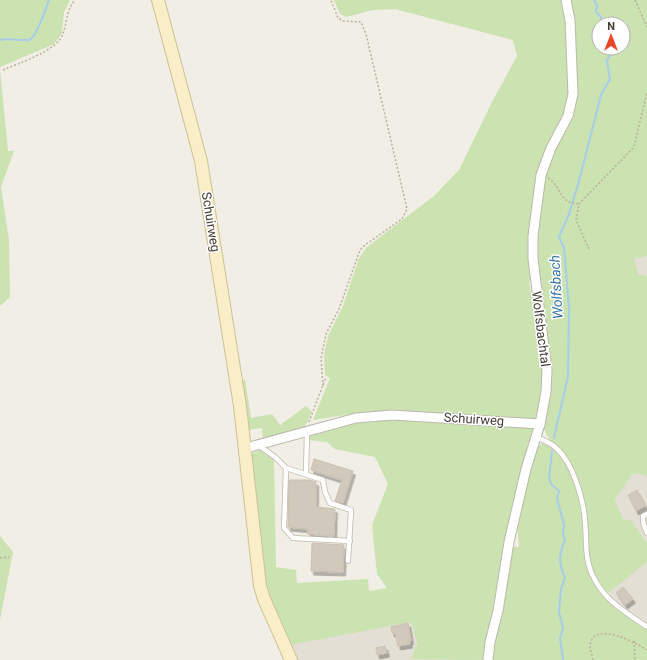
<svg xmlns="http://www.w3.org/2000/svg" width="647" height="660" viewBox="0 0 647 660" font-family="Roboto,sans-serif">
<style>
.residential{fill:#e4dfd4}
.green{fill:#cbe2b1;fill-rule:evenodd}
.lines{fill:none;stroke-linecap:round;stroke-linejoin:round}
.stream{stroke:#a6cde9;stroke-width:2}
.building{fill:#d1c9bc;stroke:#ccc1b0;filter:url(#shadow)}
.service-casing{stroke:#beb8ac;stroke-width:6}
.minor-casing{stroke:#beb8ac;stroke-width:11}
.secondary-casing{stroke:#cdc098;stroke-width:14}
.path{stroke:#bcb19b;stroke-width:1.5;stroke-dasharray:2 2;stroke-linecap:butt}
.service{stroke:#fff;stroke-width:4.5}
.minor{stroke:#fff;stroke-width:9}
.secondary{stroke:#f9eec7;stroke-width:12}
.labels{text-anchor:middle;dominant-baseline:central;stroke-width:3;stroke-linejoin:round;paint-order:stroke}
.street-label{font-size:13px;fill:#433e35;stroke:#fff}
.water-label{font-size:14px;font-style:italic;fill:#3976a5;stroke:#fff}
</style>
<defs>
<filter id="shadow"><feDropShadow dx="2.5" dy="4" stdDeviation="0" flood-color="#0004"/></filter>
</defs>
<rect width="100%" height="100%" fill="#f1eee5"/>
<g class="residential">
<polygon points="647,256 647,306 636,307 634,259"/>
<polygon points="633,473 647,476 647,543 631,520 624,520 615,500"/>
<polygon points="647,562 647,625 613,601 608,592"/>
<polygon points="411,621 486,660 296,660 290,645"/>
</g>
<g class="green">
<polygon points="0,0 70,0 64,12 62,33 54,44 0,67"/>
<path d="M334,0H647V256L634,259L638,274L647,276V476L633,473L615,500L624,520H631L647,543V562L604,596L610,603L647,629V660H490L511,547H519L517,520L536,448L549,439L542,425L549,395L542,319L544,308L541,279L529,281L544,376V389L537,419L392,412L357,413L313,420L330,378L325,375L324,355L328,336L343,306L359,258L367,247L434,196L459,170L492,102L517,56L513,40L395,9L373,10L346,17L340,14ZM599,24H623V48H599Z"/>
<polygon points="0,69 8,151 14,151 1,187 9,240 10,297 0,306"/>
<polygon points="245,379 251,418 272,414 280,425 306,406 312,412 304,428 263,439 262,428 248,430 240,383"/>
<polygon points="392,417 534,427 535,431 528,443 486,660 412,659 415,647 418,646 411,622 290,645 267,596 250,454 260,450 274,460 276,567 296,570 297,583 368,579 369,591 387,588 377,574 372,525 388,484 375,457 335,449 327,442 308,440 309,434 359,420"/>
<polygon points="0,524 0,536 13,552 0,620"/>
</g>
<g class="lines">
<g class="stream">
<polyline points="594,0 597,5 596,12 601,17 602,24"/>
<path d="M0,40C7,38 23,41 29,40C37,37 46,8 49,0"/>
<polyline points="554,438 568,376 569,307 564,248 559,237 569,214 579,181 601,95 610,79 607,61 610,54 608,48"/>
<path d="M552,451L549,478L551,484L559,491L557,498L564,525L563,533L565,540C559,553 558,564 565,577L561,589L559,612L563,628L560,638L563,660"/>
</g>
</g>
<g class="building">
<polygon points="314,459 353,471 343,503 335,501 342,480 311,470"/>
<polygon points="289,480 310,480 316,482 316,507 335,509 334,536 307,534 308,529 288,527"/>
<polygon points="637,490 645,506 636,511 628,495"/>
<polygon points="312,543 344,545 343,572 311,571"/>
<polygon points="623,587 633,599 625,605 616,593"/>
<polygon points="408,623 411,641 409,641 410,644 398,646 395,633 392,633 391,627"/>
<polygon points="385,646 387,653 377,655 376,648"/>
</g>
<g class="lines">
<g class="service-casing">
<g id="service">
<path d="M536,437C543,440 552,443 557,449C573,463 584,501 585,522C587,542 584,560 594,578C605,601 627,613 647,627"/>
<polyline points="258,445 275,457 286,468 323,480 325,492 330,503 351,510 348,561"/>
<polyline points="286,468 284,528 293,538 350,541"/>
<polyline points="306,473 307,431"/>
<polyline points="647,514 643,516 643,522 647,533"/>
</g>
</g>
<g class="minor-casing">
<g id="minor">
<polyline points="246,448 356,418 392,415 540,424"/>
<polyline points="488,660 490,642 498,611 509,542 526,469 540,424 546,392 547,370 533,259 533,236 541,175 551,148 568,116 573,94 570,20 566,0"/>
</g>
</g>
<g class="secondary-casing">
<polyline id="secondary" points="158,0 201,161 240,406 260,586 264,599 291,660"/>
</g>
<g class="path">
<polyline points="635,0 647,27"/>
<path d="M3,70C19,63 57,51 63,34C67,23 66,10 75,0"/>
<path d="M548,178C562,186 558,203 578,204"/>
<polyline points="589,249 576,220 579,204 634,147 647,92"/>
<polyline points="323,386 321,358 326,334 339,309 360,250 365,245 402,219 407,209 366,34 361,22 343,21 338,18 331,0"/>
<polyline points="309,422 326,377"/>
<polyline points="0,558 9,557"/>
<polyline points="634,641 635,660"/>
<path d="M593,660C592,655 590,649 590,645C594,620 637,643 647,650"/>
</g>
<use href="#service" class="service"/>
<use href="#minor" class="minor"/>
<use href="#secondary" class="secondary"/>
</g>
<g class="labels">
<g class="street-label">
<text transform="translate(211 222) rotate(81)">Schuirweg</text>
<text transform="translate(541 329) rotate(83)">Wolfsbachtal</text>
<text transform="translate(474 419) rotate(4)">Schuirweg</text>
</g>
<g class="water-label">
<text transform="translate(556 287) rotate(-93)">Wolfsbach</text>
</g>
</g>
<g transform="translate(611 36)"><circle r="19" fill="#ffffff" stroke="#b4b2ae"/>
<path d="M0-3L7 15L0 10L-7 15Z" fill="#e74627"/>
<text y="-6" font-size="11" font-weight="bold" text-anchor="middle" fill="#433e35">N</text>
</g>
</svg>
